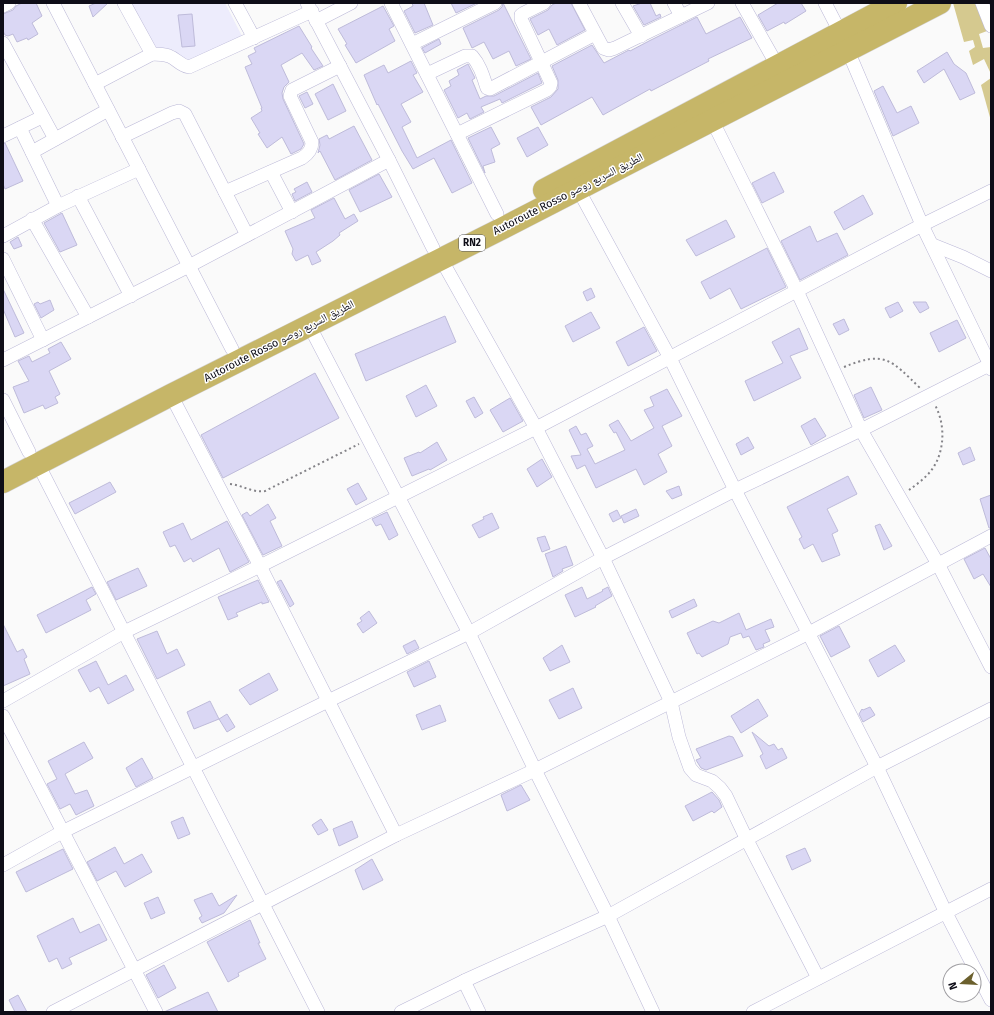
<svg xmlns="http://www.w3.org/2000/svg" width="994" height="1015" viewBox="0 0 994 1015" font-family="'Fira Sans','Noto Naskh Arabic',sans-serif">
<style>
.built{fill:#edecfc}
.green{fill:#d5c98f}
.building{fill:#dad7f4;stroke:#bebbda}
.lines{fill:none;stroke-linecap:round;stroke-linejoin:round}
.minor-casing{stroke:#bbb8d7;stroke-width:14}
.trunk-casing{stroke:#d4d3d5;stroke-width:23}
.path{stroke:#848388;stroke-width:2;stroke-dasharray:2 3;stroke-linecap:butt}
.minor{stroke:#fff;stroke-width:13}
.trunk{stroke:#c6b668;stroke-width:22}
.labels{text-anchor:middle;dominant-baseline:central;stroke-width:3;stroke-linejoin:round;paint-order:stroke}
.shield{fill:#fff;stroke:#56565d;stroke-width:1}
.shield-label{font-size:10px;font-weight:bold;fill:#0e0d17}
.street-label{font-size:11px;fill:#0e0d17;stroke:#fff}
</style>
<rect width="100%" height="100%" fill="#fafafa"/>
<polygon class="built" points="127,3 225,3 243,38 184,64 174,50 151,48"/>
<g class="green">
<polygon points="953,3 976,3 987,31 979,34 983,48 991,47 991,74 984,59 973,65 969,51 975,47 973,40 964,42"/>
<polygon points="991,78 991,121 981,85"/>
</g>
<g class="building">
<polygon points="22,3 36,3 42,16 32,23 38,34 28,40 27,38 17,42 13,34 8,36 5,35 3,31 3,14 13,10 16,6"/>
<polygon points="96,3 108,3 93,17 89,6"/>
<polygon points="412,3 424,3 433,25 415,33 404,11 413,6"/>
<polygon points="451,3 477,3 456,13"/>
<polygon points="503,3 531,59 516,66 509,51 493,59 484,42 472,48 463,28 499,10 502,7"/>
<polygon points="556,3 571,3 585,30 557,45 549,29 538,35 530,19 548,10 552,5"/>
<polygon points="642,3 650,3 656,16 660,14 661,17 644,25 633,6"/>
<polygon points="778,3 801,3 806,11 785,24 784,22 767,31 758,15"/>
<polygon points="383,6 394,26 389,29 395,41 356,63 345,45 347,44 338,29"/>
<polygon points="192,14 195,46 182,47 178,15"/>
<polygon points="697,17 706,34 740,17 752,38 708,59 709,61 651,91 650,89 603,115 592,97 541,125 531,107 551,97 558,89 558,80 552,66 592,45 604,63 629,50 630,51 649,41"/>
<polygon points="299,26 312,47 311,48 323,66 314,70 302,53 281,65 289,82 284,87 282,93 283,99 304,144 301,149 291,154 282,137 267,148 258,134 260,133 251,118 262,111 261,108 262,108 245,67 252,64 248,56 256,52 254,48"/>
<polygon points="439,39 441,44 425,53 422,48"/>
<polygon points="947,52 954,64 966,73 975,93 960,100 944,69 924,83 917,71"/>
<polygon points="411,61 417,73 413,75 423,92 401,104 411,122 402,127 417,158 451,140 472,183 452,193 434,158 413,169 402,151 378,104 377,105 364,75 384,65 388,73"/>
<polygon points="468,64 475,78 472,80 480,99 486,96 494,96 538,73 542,83 502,103 500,99 481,107 484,112 470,119 467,113 458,118 444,90 451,86 449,81 459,75 457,70"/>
<polygon points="333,84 346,111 328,120 315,94"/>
<polygon points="883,86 897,113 911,106 919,123 893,136 874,91"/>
<polygon points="307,92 313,104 305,108 299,96"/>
<polygon points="354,126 372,160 335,180 320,151 318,153 320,145 319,139 327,135 329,139"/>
<polygon points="491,127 500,144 491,149 495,162 483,166 485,173 468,138"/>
<polygon points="538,127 548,145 527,157 517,138"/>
<polygon points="5,143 23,181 5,189 3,184 3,144"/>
<polygon points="774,172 784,192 762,203 752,183"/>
<polygon points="379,174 392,197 360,212 349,190"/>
<polygon points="307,182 312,192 295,201 292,194 296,192 294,189"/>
<polygon points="863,195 873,214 844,230 834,212"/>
<polygon points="334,198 345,219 354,214 358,221 339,233 340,235 333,241 316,252 321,261 312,265 308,255 296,261 292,254 293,249 285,231 315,218 311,210"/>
<polygon points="62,213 77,245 60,252 44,223"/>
<polygon points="726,220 735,237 696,256 686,240"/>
<polygon points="810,226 817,242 837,233 848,255 800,280 781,241"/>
<polygon points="18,237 22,246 14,249 10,242"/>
<polygon points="767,248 786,287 741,309 730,288 710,299 701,282"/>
<polygon points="591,288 595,297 587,301 583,292"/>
<polygon points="3,289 24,333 15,337 3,309"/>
<polygon points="50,300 54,310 41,318 34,304 38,302 40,304"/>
<polygon points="898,302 903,311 890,318 885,308"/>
<polygon points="913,302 926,302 929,308 920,313"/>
<polygon points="591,312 600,328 573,342 565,326"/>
<polygon points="445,316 456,342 366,381 355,354"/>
<polygon points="844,319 849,330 839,335 833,324"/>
<polygon points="957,320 966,338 939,352 930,333"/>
<polygon points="644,327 657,351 628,366 616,342"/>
<polygon points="799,328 808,349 790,356 801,378 754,401 745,381 783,363 772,342"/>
<polygon points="61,342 71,359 49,371 60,394 55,397 58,403 45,409 43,405 24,413 13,387 29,381 18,361 29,356 32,362 50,353 48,349"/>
<polygon points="315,373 339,418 223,478 201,435"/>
<polygon points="426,385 437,406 416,417 406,396"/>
<polygon points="871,387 882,410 864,418 854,395"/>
<polygon points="667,389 682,416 662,426 672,446 658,454 667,472 644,485 636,469 596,488 585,465 577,469 571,456 581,455 569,430 576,426 581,435 586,433 593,446 587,449 595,464 625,450 616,432 614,433 609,425 618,420 631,441 654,428 644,410 654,406 650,397"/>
<polygon points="474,397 483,413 475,418 466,401"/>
<polygon points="510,398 523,421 503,432 490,410"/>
<polygon points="815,418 826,436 811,445 801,426"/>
<polygon points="748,437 754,448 741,455 736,444"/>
<polygon points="437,442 447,460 430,470 429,469 412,476 404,458 419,452 420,453"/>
<polygon points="970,447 975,460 963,465 958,453"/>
<polygon points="542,459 552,477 537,487 527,469"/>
<polygon points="848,476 857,494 827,509 838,531 832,534 840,555 822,562 813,544 804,549 799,539 802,537 787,507"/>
<polygon points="110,482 116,492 75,514 69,503"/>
<polygon points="358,483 367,499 356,505 347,489"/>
<polygon points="679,486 682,495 672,499 666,491"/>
<polygon points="991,495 991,528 989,528 980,499"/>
<polygon points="268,504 276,518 270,521 282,546 263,555 242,515 247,512 250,516"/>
<polygon points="636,509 639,516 624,523 621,516"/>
<polygon points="617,510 621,518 613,522 609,514"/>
<polygon points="387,512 398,535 389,540 381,524 376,526 372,519"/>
<polygon points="492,513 499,528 479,538 472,525 484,519 483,517"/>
<polygon points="227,521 249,562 230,572 219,548 193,562 191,558 184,562 175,545 170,547 163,532 183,523 191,540"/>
<polygon points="880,524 892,546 884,550 875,526"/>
<polygon points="545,536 550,549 542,552 537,538"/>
<polygon points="566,546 573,565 562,569 563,571 553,577 545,554"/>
<polygon points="985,548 991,559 991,587 983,574 974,579 964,559"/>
<polygon points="138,568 147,586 116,600 107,582"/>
<polygon points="258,580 269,602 262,604 262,602 236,613 238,616 228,620 218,597"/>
<polygon points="281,580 294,604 290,607 277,582"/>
<polygon points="92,587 96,594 86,600 91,610 46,633 37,615"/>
<polygon points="582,587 587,599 603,591 602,590 608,587 612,596 595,606 596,607 575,617 565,595"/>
<polygon points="694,599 697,606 672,618 669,611"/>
<polygon points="369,611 377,623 363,633 357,624 362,621 360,618"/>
<polygon points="739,613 746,630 771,619 774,627 765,630 770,641 763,644 764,647 756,650 749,636 743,638 741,633 730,637 728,644 702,657 699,653 697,654 687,633 713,621 719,623"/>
<polygon points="3,624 17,652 23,649 27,657 24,659 30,674 3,686"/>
<polygon points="839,626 850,647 831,657 820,636"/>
<polygon points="157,631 167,654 177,649 185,665 157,679 137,639"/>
<polygon points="415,640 419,648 407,654 403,646"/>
<polygon points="562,645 570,662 550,671 543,658"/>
<polygon points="895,645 905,661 878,677 869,660"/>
<polygon points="96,661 108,685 126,675 134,690 108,704 99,687 90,692 78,670"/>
<polygon points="429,661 436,677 414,687 407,672"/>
<polygon points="269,673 278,690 250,705 239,690"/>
<polygon points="573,688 582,708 559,719 549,700"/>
<polygon points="758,699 768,716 741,733 731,716"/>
<polygon points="210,701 219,719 194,729 187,712"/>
<polygon points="440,705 446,721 422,730 416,715"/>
<polygon points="870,707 875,715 863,722 859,714 862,709 863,710"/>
<polygon points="227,714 235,727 227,732 219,719"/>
<polygon points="752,732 769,746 774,744 778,750 782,748 787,758 766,769 760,756 763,754"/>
<polygon points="729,736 733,737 743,756 706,770 701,768 696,760 701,758 696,749"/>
<polygon points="84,742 93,758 65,774 75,794 87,790 94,806 76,815 70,804 60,809 47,784 57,779 48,761"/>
<polygon points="142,758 153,778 136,787 126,768"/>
<polygon points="521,785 530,800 507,811 501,795"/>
<polygon points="712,792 719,800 722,807 714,813 712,811 693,821 685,806"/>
<polygon points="183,817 190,834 178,839 171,822"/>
<polygon points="321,819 328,830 318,835 312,825"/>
<polygon points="352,821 358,837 339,846 333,829"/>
<polygon points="115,847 124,864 142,854 152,872 125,887 116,871 97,881 87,862"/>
<polygon points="805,848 811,861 792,870 786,856"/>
<polygon points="63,849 73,869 26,892 16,872"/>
<polygon points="372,859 383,880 363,890 355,870"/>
<polygon points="212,893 219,906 237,895 224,913 202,923 199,918 202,916 194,900"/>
<polygon points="158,897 165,913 151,919 144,903"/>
<polygon points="73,918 80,933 99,924 107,940 69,958 72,964 62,969 57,958 49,962 37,936"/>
<polygon points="250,920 260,943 258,943 266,959 238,973 239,976 228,982 207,942"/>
<polygon points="164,965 176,988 158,998 146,975"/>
<polygon points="208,992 218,1012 164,1012"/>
<polygon points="18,995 27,1012 15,1012 9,1000"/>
</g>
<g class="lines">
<g class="minor-casing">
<g id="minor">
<polyline points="53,3 232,349"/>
<path d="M124,3L152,54C157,54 163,54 169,56C177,59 179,65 189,67L312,11"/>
<polyline points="235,3 254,38"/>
<polyline points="307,3 389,160 433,248"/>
<polyline points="391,3 497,214"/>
<polyline points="579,3 603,48 609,50 615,48 708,3"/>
<polyline points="622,3 641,36"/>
<polyline points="674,3 681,16"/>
<polyline points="742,3 777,65"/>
<polyline points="825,3 840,32 922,225 990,365 991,369"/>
<polyline points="982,3 991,26"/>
<polyline points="3,6 9,3"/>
<polyline points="316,21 351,3"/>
<polyline points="3,43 55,139"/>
<polyline points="412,44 495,3"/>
<path d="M427,74L465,56H472C480,65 483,76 487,88L490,89L595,34"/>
<polyline points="95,84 152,54"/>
<polyline points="712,120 797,291 861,430 938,564 991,667"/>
<polyline points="20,128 58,206"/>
<polyline points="457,134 547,90 550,87 551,83 521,19 521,15 524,13 544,3"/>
<polyline points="3,136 42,117"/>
<polyline points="122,137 172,113 179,111 185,114 247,235"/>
<polyline points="32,152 108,110"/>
<polyline points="271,172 292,212"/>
<polyline points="578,189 670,358 735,490 877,767 946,913 991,1000"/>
<path d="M225,192L302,158C308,154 312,150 312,142L290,96L292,90L340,66"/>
<polyline points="78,196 131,296"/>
<polyline points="32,219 88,317"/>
<polyline points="3,236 58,206 139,169"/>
<polyline points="933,245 963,257 991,271"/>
<polyline points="3,259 43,340"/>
<polyline points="441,259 536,428 603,558 671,702 679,737 690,768 696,775 712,781 720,788 726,796 747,840 818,978"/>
<polyline points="309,325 469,633 535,770 608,916 653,1012"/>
<polyline points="3,360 189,266 389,160"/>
<polyline points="171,395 260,566 396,835"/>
<polyline points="3,400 29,452"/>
<polyline points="38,464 318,1012"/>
<polyline points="3,701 124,632 260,566 536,428 922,225 991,191"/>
<polyline points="3,716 156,1012"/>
<polyline points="3,865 62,832 328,701 469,633 603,558 735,490 861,430 991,364"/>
<polyline points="464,981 479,1012"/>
<polyline points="53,1012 396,835 535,770 809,633 991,536"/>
<polyline points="401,1012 464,981 608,916 877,767 991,709"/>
<polyline points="753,1012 991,889"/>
</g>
</g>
<g class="trunk-casing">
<g id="trunk">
<polyline points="544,190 896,3"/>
<polyline points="3,482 171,395 501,229 940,3"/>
</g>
</g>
<g class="path">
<path d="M844,367C885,350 891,360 920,388"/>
<path d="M230,484C242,485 252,493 265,491L359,444"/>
<path d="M909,490C916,485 924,479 930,472C945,454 946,425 935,405"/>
</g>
<use href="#minor" class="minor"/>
<use href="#trunk" class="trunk"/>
</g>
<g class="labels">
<rect class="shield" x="459" y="235" width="26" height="16" rx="3"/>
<g class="shield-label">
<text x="472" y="243">RN2</text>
</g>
<g class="street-label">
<text transform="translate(568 194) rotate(-27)">Autoroute Rosso الطريق السريع روصو</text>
<text transform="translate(279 341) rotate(-27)">Autoroute Rosso الطريق السريع روصو</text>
</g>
</g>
<rect width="994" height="1015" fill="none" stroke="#0e0d17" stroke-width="8"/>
<g transform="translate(962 983) rotate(252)"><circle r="19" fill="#ffffff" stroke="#9f9ea2"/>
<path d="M0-3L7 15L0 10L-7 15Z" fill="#6b602d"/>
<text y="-6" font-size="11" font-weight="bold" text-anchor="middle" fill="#0e0d17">N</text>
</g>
</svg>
